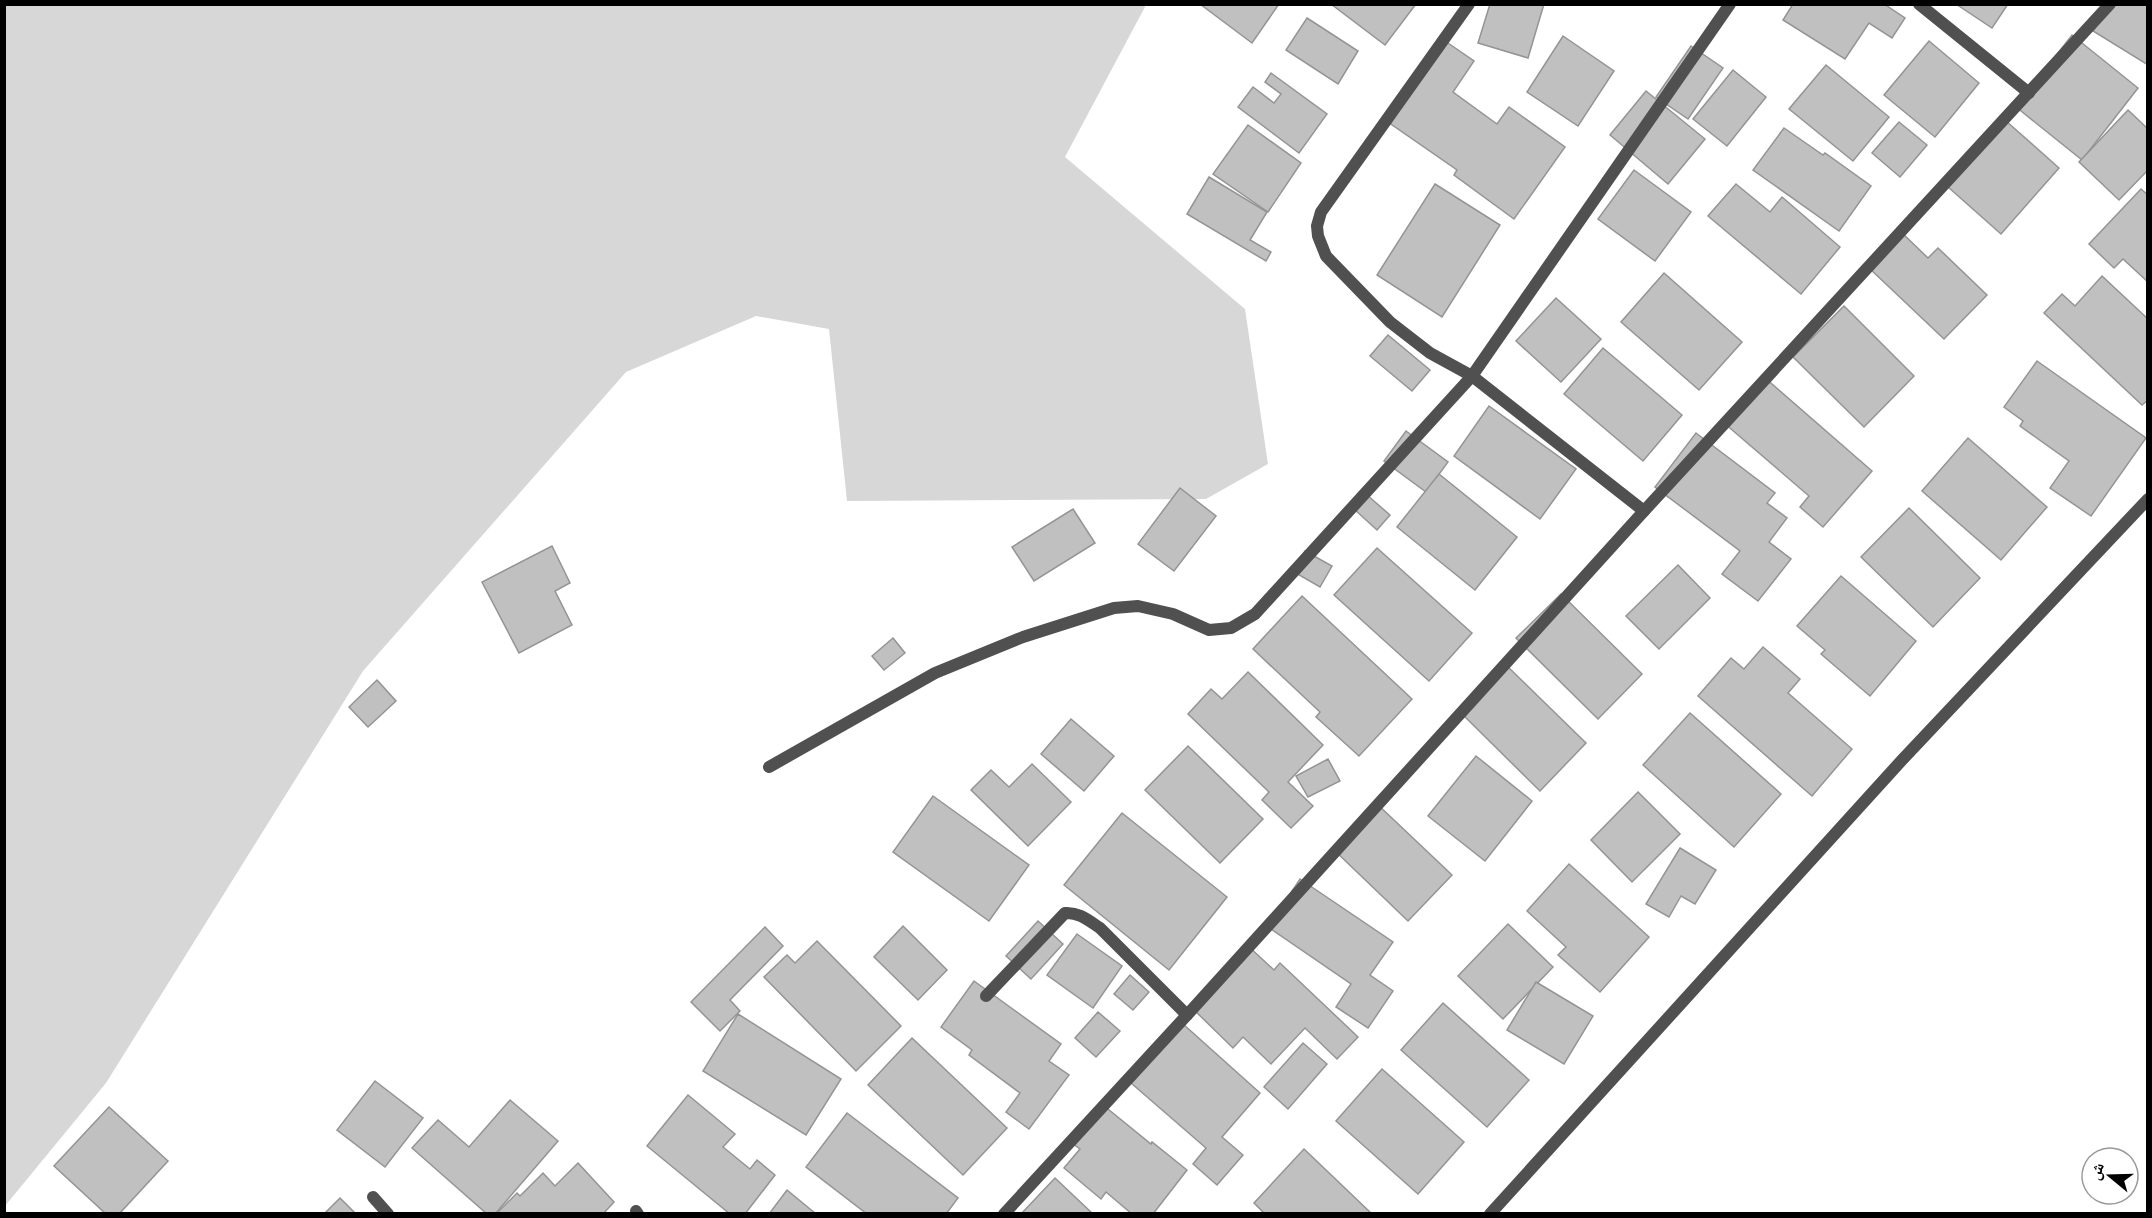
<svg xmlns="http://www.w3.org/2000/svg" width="2152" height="1218" viewBox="0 0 2152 1218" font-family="'Sofia Sans Condensed','Noto Naskh Arabic',sans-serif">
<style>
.green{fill:#d7d7d7}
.building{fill:#c0c0c0;stroke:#949494;stroke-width:1.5}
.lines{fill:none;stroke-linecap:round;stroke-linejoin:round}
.minor{stroke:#505050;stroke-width:12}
</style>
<rect width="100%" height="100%" fill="#fff"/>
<polygon class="green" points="5,5 1146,5 1065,157 1245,309 1268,464 1206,499 847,501 829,329 756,316 626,372 363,671 106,1083 5,1206"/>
<g class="building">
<polygon points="1200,4 1279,4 1252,43"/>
<polygon points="1331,4 1416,4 1385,45"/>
<polygon points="1490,4 1544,4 1528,58 1478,43"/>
<polygon points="1793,4 1884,4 1905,18 1892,38 1869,23 1845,59 1783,20"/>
<polygon points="1956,4 2008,4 1992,28"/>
<polygon points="2109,4 2148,4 2148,65 2093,31"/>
<polygon points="1307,18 1358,51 1338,84 1286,50"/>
<polygon points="2072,35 2138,88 2082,160 2016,107"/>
<polygon points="1563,36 1614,71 1578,126 1527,92"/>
<polygon points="1445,41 1474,61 1453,92 1497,124 1509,107 1565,147 1514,219 1454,175 1457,170 1388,122"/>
<polygon points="1929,41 1979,83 1935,137 1884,95"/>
<polygon points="1691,46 1723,68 1688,119 1656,97"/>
<polygon points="1826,65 1889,117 1853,161 1789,109"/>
<polygon points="1733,70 1766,97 1727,146 1693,119"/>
<polygon points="1271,73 1327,114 1299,153 1238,107 1253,87 1274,103 1281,94 1265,82"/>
<polygon points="1646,91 1705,139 1668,184 1610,135"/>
<polygon points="2128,110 2148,129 2148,170 2119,200 2079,162"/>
<polygon points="2006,121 2059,168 2001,234 1948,187"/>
<polygon points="1899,122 1927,145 1900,177 1872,153"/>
<polygon points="1248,125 1301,163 1268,212 1213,174"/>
<polygon points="1784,128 1823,155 1825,153 1871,186 1839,231 1753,170"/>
<polygon points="1634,170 1691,212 1655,261 1598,219"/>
<polygon points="1209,177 1267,212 1250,240 1271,252 1266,261 1187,214"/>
<polygon points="1435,184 1500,225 1442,317 1377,275"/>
<polygon points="1736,184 1770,212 1782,197 1840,247 1801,294 1708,216"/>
<polygon points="2141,189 2148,195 2148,282 2123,259 2114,268 2089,244"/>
<polygon points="1901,232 1928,258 1938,248 1987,295 1944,339 1868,267"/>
<polygon points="1664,273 1742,342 1699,390 1621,322"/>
<polygon points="2102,276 2148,319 2148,400 2142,405 2044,313 2062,294 2075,306"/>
<polygon points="1556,298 1601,339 1561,382 1516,341"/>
<polygon points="1844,306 1914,376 1864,427 1793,357"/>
<polygon points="1388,335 1430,370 1412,391 1370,356"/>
<polygon points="1603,348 1682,415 1643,461 1564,394"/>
<polygon points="2037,361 2146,438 2091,516 2050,488 2069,461 2020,426 2023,421 2004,407"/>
<polygon points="1764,377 1872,471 1823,527 1800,507 1809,496 1724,423"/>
<polygon points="1489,406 1576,469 1540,519 1454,456"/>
<polygon points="1406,431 1448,462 1426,492 1384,461"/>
<polygon points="1696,433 1775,493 1767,503 1787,518 1769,542 1791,559 1758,601 1722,574 1740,551 1655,487"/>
<polygon points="1968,438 2047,507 2001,560 1922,491"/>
<polygon points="1439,474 1517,537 1475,590 1397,527"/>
<polygon points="1180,488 1216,516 1174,571 1138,544"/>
<polygon points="1367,495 1390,515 1377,530 1354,509"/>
<polygon points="1909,508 1980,578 1933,627 1861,557"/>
<polygon points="1073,509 1095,543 1034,581 1012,547"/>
<polygon points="552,546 570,583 555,591 572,625 519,653 482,582"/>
<polygon points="1377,548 1472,633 1429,681 1334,595"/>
<polygon points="1305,551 1332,566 1320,587 1294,572"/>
<polygon points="1678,565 1710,598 1659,649 1626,616"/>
<polygon points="1841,576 1916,641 1870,696 1821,654 1825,650 1797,626"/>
<polygon points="1561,594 1642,674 1598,719 1516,638"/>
<polygon points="1302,596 1412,699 1359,756 1316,717 1320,712 1253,649"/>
<polygon points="893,638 905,653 884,670 872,656"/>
<polygon points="1763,647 1800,679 1788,693 1852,749 1812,796 1698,696 1731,658 1744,669"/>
<polygon points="1506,665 1586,743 1540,791 1460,712"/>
<polygon points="1248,672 1323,745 1288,782 1313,806 1291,828 1262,800 1269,792 1188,714 1211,689 1222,699"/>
<polygon points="377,680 396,701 368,727 349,707"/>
<polygon points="1690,713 1781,794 1734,847 1643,765"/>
<polygon points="1071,719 1114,756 1084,791 1041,754"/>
<polygon points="1188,746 1263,819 1220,863 1145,790"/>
<polygon points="1476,756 1532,801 1485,861 1428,816"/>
<polygon points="1328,759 1340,781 1308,797 1296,776"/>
<polygon points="1032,764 1071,802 1028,846 971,790 991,770 1009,787"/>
<polygon points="1638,792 1680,834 1632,882 1591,840"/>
<polygon points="933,796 1029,865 989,921 893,852"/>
<polygon points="1376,803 1452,875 1408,921 1332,848"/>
<polygon points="1122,813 1227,897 1169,970 1064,885"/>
<polygon points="1680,848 1716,870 1695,904 1681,896 1669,917 1646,904"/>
<polygon points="1569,864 1649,937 1600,992 1558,955 1566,947 1527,911"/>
<polygon points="1300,879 1393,942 1370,975 1393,991 1368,1028 1336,1007 1351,984 1268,927"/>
<polygon points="1038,921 1063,944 1031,979 1006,956"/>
<polygon points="1508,924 1553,967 1503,1019 1458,976"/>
<polygon points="903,926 947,970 918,1000 874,957"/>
<polygon points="765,927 783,946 730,1000 740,1011 720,1031 691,1002"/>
<polygon points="1077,934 1122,966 1093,1008 1047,975"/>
<polygon points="817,941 901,1026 856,1071 764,977 787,955 795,963"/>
<polygon points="1247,945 1274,970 1280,963 1358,1037 1337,1059 1305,1028 1271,1064 1243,1037 1233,1048 1190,1006"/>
<polygon points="1130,975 1149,992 1133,1010 1114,994"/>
<polygon points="974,981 1061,1044 1049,1061 1069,1075 1029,1129 1006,1112 1020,1093 969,1055 972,1050 941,1027"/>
<polygon points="1536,982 1593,1016 1564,1064 1507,1030"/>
<polygon points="1443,1003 1529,1080 1487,1127 1401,1050"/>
<polygon points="1098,1012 1120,1031 1096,1057 1075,1038"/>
<polygon points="738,1014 841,1079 806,1135 703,1071"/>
<polygon points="1183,1024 1260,1093 1222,1137 1243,1155 1217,1185 1193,1164 1206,1148 1131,1083"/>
<polygon points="912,1038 1007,1128 963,1175 868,1085"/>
<polygon points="1303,1043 1327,1064 1288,1109 1264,1087"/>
<polygon points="1382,1069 1464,1142 1418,1194 1336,1121"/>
<polygon points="375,1081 423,1118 385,1167 337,1130"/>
<polygon points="688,1095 735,1134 723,1147 750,1169 757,1160 775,1175 745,1214 730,1214 647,1146"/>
<polygon points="510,1100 558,1141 495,1214 487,1214 412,1148 438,1120 469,1147"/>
<polygon points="1103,1105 1151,1144 1152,1142 1187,1170 1153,1214 1132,1214 1106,1192 1101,1199 1064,1168 1080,1149 1072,1143"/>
<polygon points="109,1107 168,1161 119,1214 106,1214 54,1166"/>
<polygon points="847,1113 958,1198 946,1214 867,1214 806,1167"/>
<polygon points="1304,1149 1372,1214 1265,1214 1254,1203"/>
<polygon points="578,1163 614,1202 603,1214 496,1214 517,1193 520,1196 543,1173 555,1186"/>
<polygon points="1055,1178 1093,1214 1021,1214"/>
<polygon points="787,1190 816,1214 769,1214"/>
<polygon points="340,1198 356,1214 324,1214"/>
</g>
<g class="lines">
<g class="minor">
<polyline points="1469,4 1321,212 1317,226 1318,236 1326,256 1390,322 1430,353 1472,376 1644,511"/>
<polyline points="1919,4 2029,93"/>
<polyline points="769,767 935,673 1023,637 1114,608 1138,606 1173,614 1209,630 1231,628 1255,614 1472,376 1730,4"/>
<path d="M986,996L1065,913C1079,912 1088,920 1100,928L1187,1015"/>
<polyline points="373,1197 388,1214"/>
<polyline points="636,1211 638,1214"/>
<polyline points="1004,1214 1187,1015 1644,511 2110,4"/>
<polyline points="1490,1214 1902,760 2148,499"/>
</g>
</g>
<rect width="2152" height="1218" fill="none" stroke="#000000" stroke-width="12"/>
<g transform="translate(2110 1176) rotate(289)"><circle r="28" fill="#ffffff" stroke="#999999" stroke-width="1.5"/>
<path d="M0-4.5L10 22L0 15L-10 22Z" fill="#000000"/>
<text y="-9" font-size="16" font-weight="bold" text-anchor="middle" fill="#000000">ش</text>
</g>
</svg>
